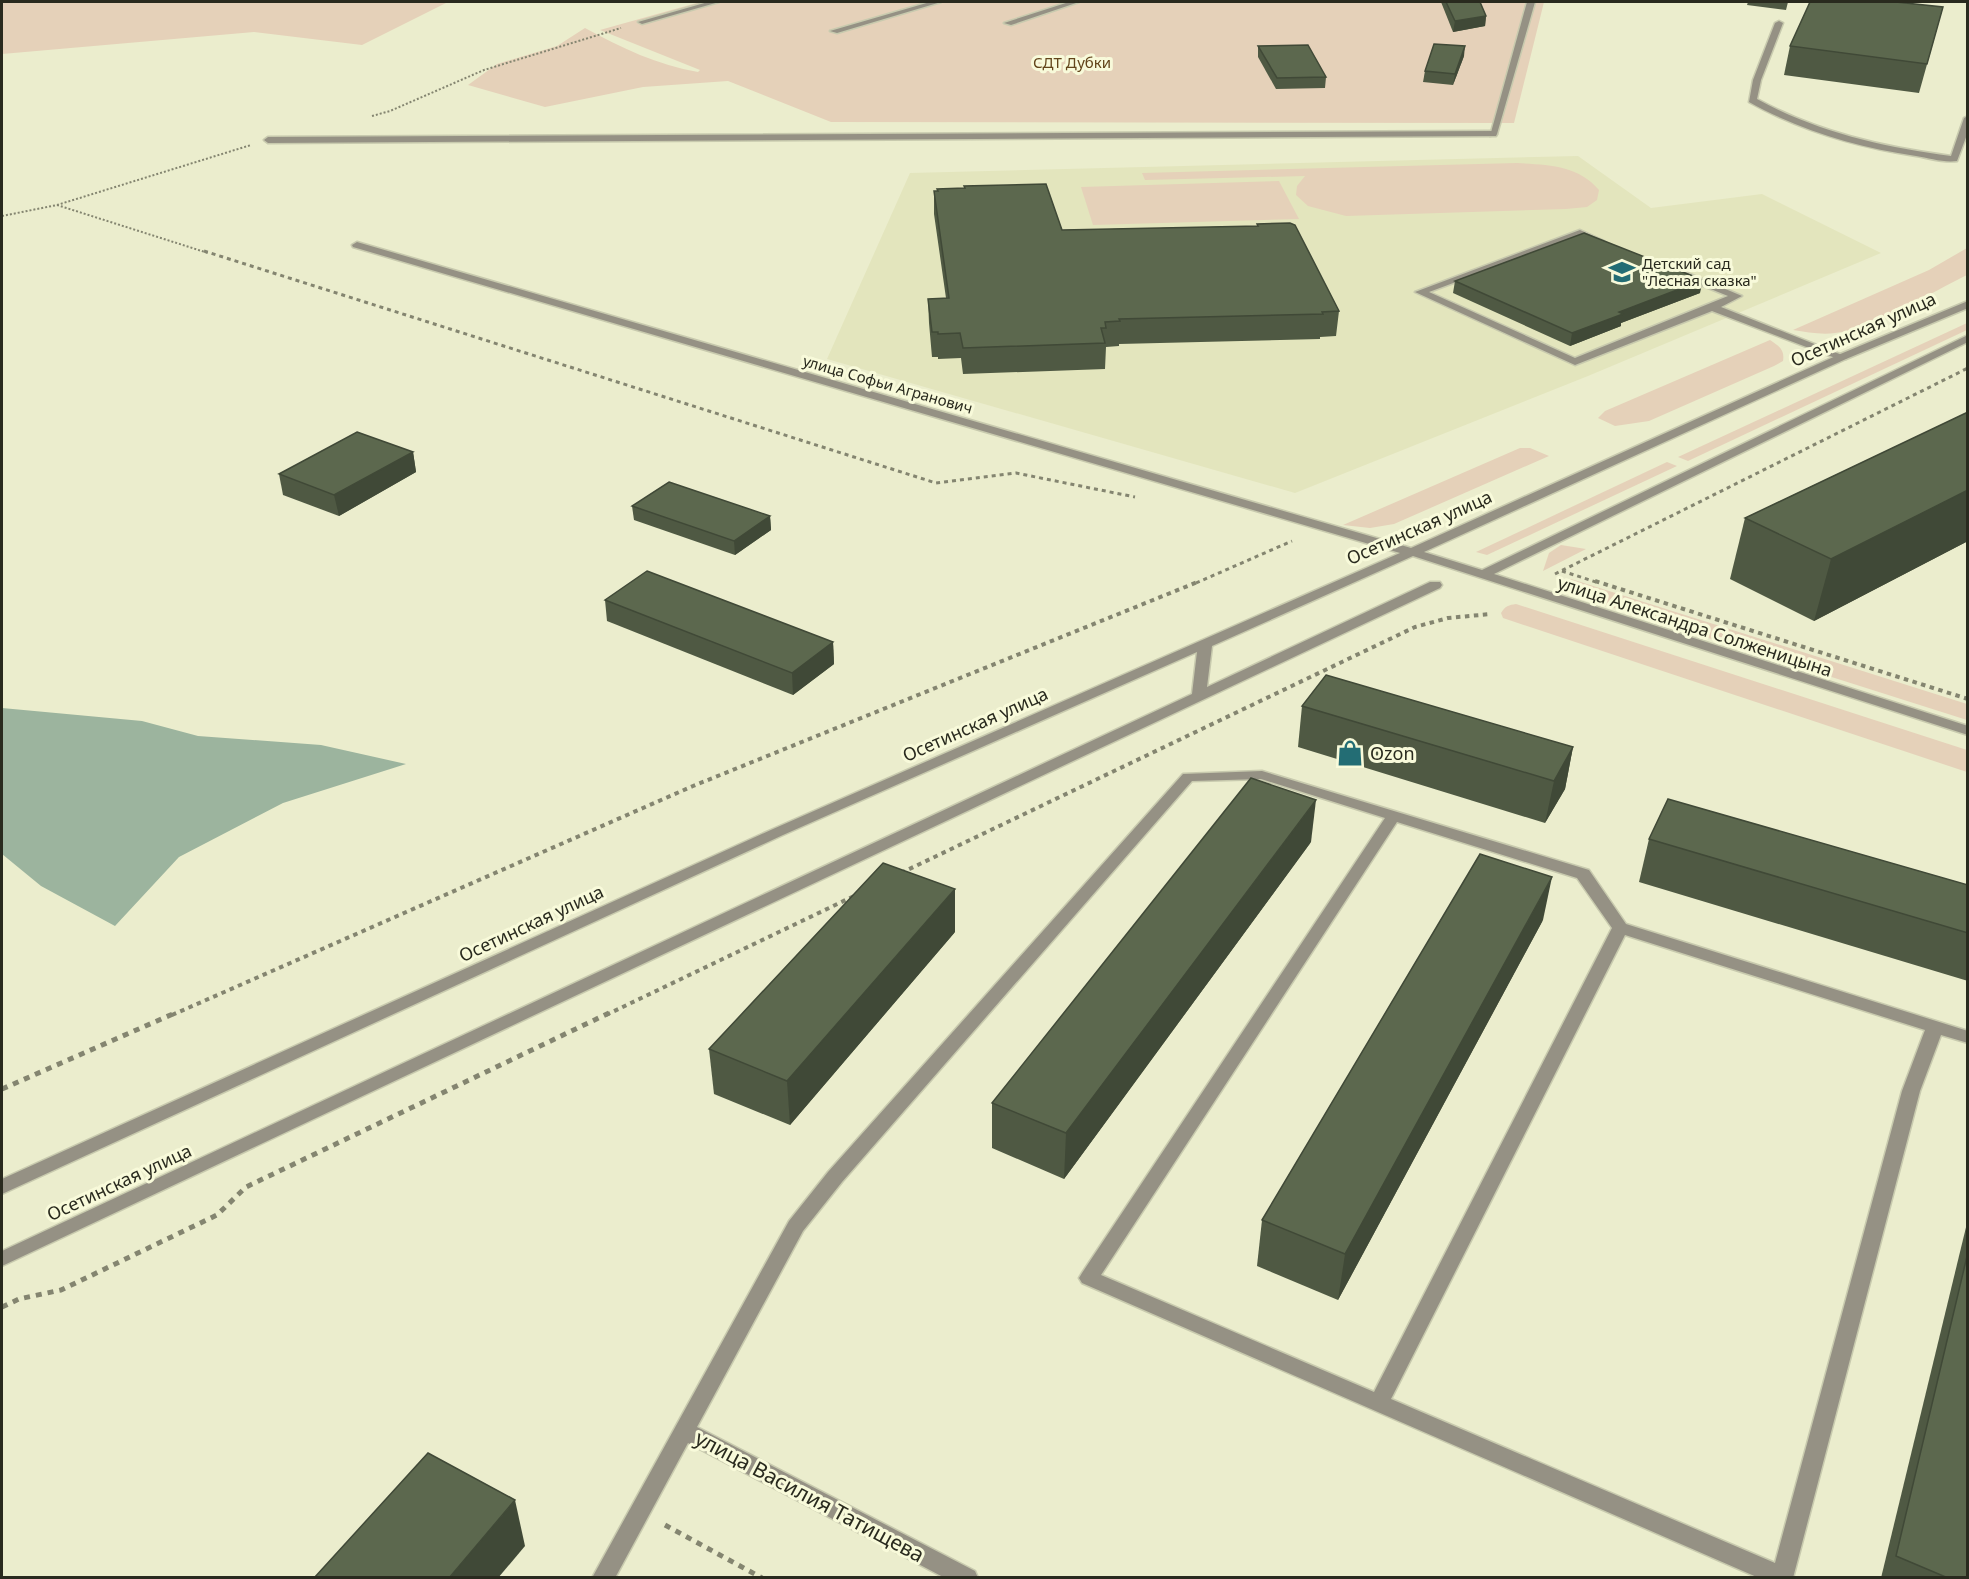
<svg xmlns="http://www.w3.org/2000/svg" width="1969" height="1579" viewBox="0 0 1969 1579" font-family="'Noto Sans',sans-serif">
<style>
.built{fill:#e3e5bd}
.green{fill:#e5d1b9}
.water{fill:#9cb49e}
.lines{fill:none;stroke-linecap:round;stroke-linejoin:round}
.service-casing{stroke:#c8caae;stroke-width:3}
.minor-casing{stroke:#c8caae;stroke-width:3}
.path-far3{stroke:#848570;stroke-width:2;stroke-dasharray:2 2;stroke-linecap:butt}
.path-far2{stroke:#848570;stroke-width:3;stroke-dasharray:4 4;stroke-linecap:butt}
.path-far1{stroke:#848570;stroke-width:4;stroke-dasharray:4.5 4.5;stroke-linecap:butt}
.path{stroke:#848570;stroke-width:5;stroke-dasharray:6 6;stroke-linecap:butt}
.service{fill:#959184;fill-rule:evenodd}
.minor{fill:#959184;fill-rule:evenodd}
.wall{fill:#4f5943}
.shaded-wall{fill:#404937}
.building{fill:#5c684e;stroke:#404937;stroke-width:1.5}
.labels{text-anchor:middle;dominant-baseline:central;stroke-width:6;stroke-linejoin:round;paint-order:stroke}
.far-park-label{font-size:15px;fill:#63451b;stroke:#f8fada}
.far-poi-label{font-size:15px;fill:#292a1e;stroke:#f8fada;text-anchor:start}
.far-street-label{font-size:15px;fill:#292a1e;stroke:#f8fada}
.street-label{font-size:18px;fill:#292a1e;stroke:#f8fada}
.poi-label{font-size:18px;fill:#292a1e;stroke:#f8fada;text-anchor:start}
.near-street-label{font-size:21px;fill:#292a1e;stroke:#f8fada}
</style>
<rect width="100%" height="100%" fill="#ebedcd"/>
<polygon class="built" points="1578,156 1651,208 1762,194 1881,253 1588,376 1295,493 827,359 910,173"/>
<g class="green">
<polygon points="2,2 448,2 362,45 254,32 2,54"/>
<path d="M700,2H1544L1514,123L831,122L728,81L643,87L545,107L468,85L497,64L557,46L585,28C621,48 658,65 698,72L700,70L600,30Z"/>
<path d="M1517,163C1549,165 1578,165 1599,190L1597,200L1587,207L1566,209L1346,216L1308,206L1296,195L1297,186L1305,176L1145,180L1142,173Z"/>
<polygon points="1279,181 1299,219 1093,225 1081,187"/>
<path d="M1967,248V275C1934,291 1869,330 1835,333C1821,335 1807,332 1793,330L1929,270Z"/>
<polygon points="1967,323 1967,330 1688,461 1678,457"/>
<path d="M1770,340C1779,346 1785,350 1783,361L1774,366L1649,421L1615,426L1598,418L1605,411Z"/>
<polygon points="1520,448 1530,448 1549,456 1394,524 1370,528 1343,525"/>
<polygon points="1667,462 1677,466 1487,555 1476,552"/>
<polygon points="1561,545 1586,549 1543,571 1549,553"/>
<polygon points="1571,579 1967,704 1967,720 1592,601 1571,593 1559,583"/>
<path d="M1516,604L1967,750V772L1503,618L1501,613C1505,606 1509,605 1516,604Z"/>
</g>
<polygon class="water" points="2,708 142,721 198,736 321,745 406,764 283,803 179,857 115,926 41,886 2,854"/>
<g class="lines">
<g class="service-casing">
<g id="service">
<path d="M1779,21L1783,23L1761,80L1757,99C1817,132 1883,147 1951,156L1964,118L1968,116V132L1957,161C1944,163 1929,158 1916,156C1857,147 1801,131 1749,102L1753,80L1775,23Z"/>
<polygon points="1493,131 1497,134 1496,136 268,143 264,140 268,137"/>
<polygon points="1580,230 1604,241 1599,244 1580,236 1429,292 1575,358 1728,296 1681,277 1680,275 1685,272 1742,296 1721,307 1847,357 1846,359 1838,359 1712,311 1575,365 1415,292"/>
</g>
</g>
<g class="minor-casing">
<g id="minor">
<polygon points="708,2 719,2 642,24 638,22"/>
<polygon points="930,2 941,2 837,33 830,31"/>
<polygon points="1069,2 1079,2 1011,25 1004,23"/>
<polygon points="1527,2 1535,2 1497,134 1490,136"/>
<polygon points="357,242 1411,548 1838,355 1968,301 1968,308 1846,359 1424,552 1482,570 1968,335 1968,342 1494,574 1968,726 1968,735 1413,556 1212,646 1207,687 1430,582 1440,582 1442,585 1440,588 2,1266 2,1251 1192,694 1197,652 783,835 2,1194 2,1179 773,829 1400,553 353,247 352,245"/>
<path d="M1262,771L1589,870L1626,924L1968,1031V1043L1941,1035L1920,1091L1793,1578H1759L1082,1283L1079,1278L1082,1273L1385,818L1261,779L1192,781L842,1182L803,1231L697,1427L975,1571L978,1578H945L688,1443L615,1578H592L789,1221L828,1172L1183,774ZM1397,822L1577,878L1612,928L1374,1392L1101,1275ZM1625,935L1925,1030L1902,1091L1775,1563L1391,1399Z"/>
</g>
</g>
<g class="path-far3">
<polyline points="372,116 390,111 484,70 621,28"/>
<polyline points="57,205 208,253"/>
<polyline points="2,216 57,205 251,145"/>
</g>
<g class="path-far2">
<polyline points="204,251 936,483 1016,473 1135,497"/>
<polyline points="1562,571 1599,583"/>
<polyline points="1555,574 1968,368"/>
<polyline points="1196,583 1292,541"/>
</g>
<g class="path-far1">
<polyline points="1595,581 1968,699"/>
<polyline points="901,873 1415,627 1448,618 1491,614"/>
<polyline points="172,1015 693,786 1200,581"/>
<polyline points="606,1015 854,896"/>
</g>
<g class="path">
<polyline points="2,1089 175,1013"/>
<polyline points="2,1307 19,1299 61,1290 217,1215 246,1187 609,1013"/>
<polyline points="665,1525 762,1578"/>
</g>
<use href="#service" class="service"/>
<use href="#minor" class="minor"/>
</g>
<g class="wall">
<polygon points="1441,2 1480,2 1486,16 1485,26 1453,32"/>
<polygon points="1748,2 1788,2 1786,10 1747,5"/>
<polygon points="1943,7 1919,93 1784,75 1790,46"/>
<polygon points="1258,46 1326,77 1325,88 1276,89 1258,57"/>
<polygon points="1464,56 1453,85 1423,82 1425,71"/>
<polygon points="934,191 1062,230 1257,226 1257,224 1339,311 1336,336 1320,337 1320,339 1119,344 1119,346 1106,347 1105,369 963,374 961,358 938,359 938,357 932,357 929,323 928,299 946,298 934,214"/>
<polygon points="1455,281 1700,293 1621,323 1621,326 1570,346 1453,293"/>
<polygon points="1968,412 1968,541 1814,621 1730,579 1745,518"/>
<polygon points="413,452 416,472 339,516 283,495 279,474"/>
<polygon points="632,506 770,516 771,530 735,555 634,520"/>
<polygon points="605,600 833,642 834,664 793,695 607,621"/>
<polygon points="1302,706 1573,747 1565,789 1545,823 1298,747"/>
<polygon points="1649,839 1968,885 1968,981 1639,882"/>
<polygon points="1311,842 1064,1179 992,1148 992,1103"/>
<polygon points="1543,920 1338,1300 1257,1266 1262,1220"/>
<polygon points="955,932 790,1125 714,1094 709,1049"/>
<polygon points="1968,1219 1968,1578 1881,1578"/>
</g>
<g class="shaded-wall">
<polygon points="1486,16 1485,26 1453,32 1455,21"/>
<polygon points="1465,46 1464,56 1453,85 1455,74"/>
<polygon points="1703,280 1700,293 1621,323 1621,326 1570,346 1572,333 1619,312"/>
<polygon points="413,452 416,472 339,516 334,495"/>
<polygon points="1968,490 1968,541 1814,621 1831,559"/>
<polygon points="770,516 771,530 735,555 734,541"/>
<polygon points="833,642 834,664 793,695 792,673"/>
<polygon points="1573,747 1565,789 1545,823 1554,781"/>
<polygon points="1316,800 1311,842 1064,1179 1066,1133"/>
<polygon points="1552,877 1543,920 1338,1300 1345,1254"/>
<polygon points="955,889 955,932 790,1125 787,1081"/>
<polygon points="515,1500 525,1546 498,1578 449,1578"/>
</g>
<g class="building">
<polygon points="1446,2 1480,2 1486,16 1455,21"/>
<polygon points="1810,2 1896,2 1943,7 1927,64 1790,46"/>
<polygon points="1434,44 1465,46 1455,74 1425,71"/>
<polygon points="1308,45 1326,77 1277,78 1258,46"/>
<polygon points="1046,184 1062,230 1258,226 1257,224 1290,223 1295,225 1339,311 1322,312 1323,314 1119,319 1120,321 1105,322 1106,328 1101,328 1105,343 963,348 960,333 938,334 938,332 932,332 928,299 949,298 934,191 938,191 937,189 965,188 964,186"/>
<polygon points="1584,233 1703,280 1619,312 1623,314 1572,333 1455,281"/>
<polygon points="1968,412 1968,490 1831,559 1745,518"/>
<polygon points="357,432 413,452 334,495 279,474"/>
<polygon points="669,482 770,516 734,541 632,506"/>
<polygon points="647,571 833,642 792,673 605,600"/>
<polygon points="1326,675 1573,747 1554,781 1302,706"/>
<polygon points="1251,778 1316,800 1066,1133 992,1103"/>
<polygon points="1668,799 1968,885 1968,933 1649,839"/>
<polygon points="1480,854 1552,877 1345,1254 1262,1220"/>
<polygon points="883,863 955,889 787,1081 709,1049"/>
<polygon points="1968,1252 1968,1578 1948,1578 1896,1556"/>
<polygon points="428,1453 515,1500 449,1578 314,1578"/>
</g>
<defs>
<g id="school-bare" transform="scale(2.07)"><path d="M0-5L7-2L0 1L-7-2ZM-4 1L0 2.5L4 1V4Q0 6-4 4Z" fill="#236d74" stroke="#f8fada" stroke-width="2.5" paint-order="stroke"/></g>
<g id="shop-bare" transform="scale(2.07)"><path d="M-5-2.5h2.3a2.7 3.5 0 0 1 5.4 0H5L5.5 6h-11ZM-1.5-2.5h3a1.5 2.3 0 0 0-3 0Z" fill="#236d74" stroke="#f8fada" stroke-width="2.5" paint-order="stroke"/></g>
</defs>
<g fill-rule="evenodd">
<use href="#school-bare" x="1622" y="272"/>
<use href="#shop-bare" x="1350" y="753"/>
</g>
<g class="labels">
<g class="far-park-label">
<text x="1072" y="62">СДТ Дубки</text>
</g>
<g class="far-poi-label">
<text x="1642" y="263">Детский сад<tspan x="1642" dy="17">"Лесная сказка"</tspan></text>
</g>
<g class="far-street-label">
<text transform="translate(888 384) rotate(16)">улица Софьи Агранович</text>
</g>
<g class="street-label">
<text transform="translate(1863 329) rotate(-24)">Осетинская улица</text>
<text transform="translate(1419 527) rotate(-24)">Осетинская улица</text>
<text transform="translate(1695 626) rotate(18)">улица Александра Солженицына</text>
<text transform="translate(975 724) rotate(-24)">Осетинская улица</text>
<text transform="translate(531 923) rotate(-25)">Осетинская улица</text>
<text transform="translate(119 1182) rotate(-25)">Осетинская улица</text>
</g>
<g class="poi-label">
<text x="1370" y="753">Ozon</text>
</g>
<g class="near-street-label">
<text transform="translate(810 1496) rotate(28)">улица Василия Татищева</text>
</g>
</g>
<rect width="1969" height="1579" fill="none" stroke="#292a1e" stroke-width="6"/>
</svg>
